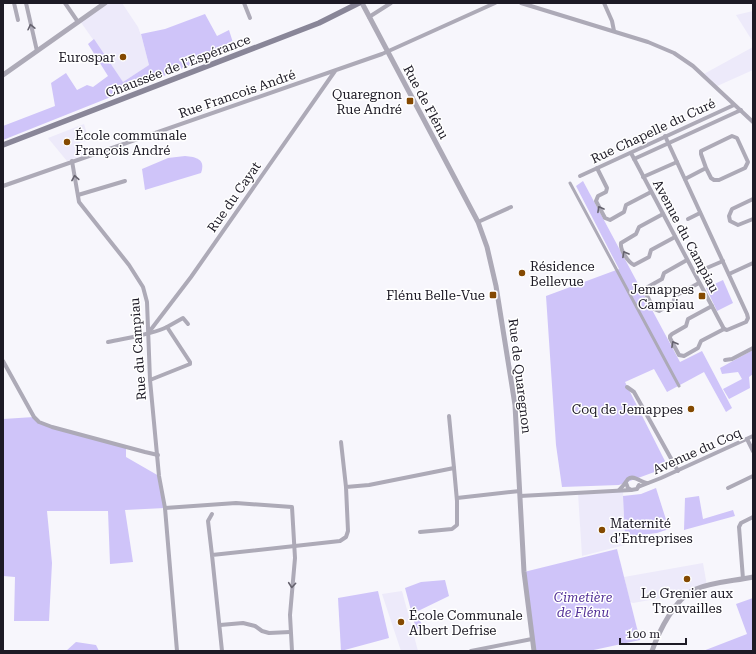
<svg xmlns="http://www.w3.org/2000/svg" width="756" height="654" viewBox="0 0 756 654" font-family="'Roboto Serif',serif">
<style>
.built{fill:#edeafa}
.green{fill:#cfc4f9}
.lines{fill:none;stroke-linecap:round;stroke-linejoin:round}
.pedestrian{stroke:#adaab7;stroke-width:3}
.minor{stroke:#adaab7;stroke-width:4}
.tertiary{stroke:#adaab7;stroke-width:5}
.secondary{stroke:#898698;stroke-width:5.5}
.oneway{stroke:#65626e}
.poi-dot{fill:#844901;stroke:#fff;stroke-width:1.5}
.labels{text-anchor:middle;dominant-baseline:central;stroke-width:3;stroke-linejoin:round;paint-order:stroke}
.poi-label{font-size:13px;fill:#1d1a25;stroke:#fff;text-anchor:end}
.street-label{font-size:13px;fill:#1d1a25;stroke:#fff}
.park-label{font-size:13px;font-style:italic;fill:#543298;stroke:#fff}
</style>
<rect width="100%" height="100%" fill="#f7f6fc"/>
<g class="built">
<polygon points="105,3 122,3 138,27 142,38 149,65 123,82 80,21"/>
<polygon points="753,11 753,42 736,15"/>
<polygon points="753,47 753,70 715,87 702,75"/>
<polygon points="84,124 89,140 79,143 84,155 67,161 48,138"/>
<polygon points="623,490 625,545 582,556 578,493"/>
<polygon points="703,563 707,586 703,587 680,602 673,596 633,603 630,602 624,577"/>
<polygon points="402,591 418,651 401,651 382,594"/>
</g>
<g class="green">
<polygon points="205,14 217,36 229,30 235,49 196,63 3,140 3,126 55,106 51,83 66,73 77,90 87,85 93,87 108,76 88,44 94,39 123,82 149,65 141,34 165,29"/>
<path d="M185,156C196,157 206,159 201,173L145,190L142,169L168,158Z"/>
<polygon points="583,181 680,362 702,351 732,408 726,412 704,372 667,392 654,369 625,382 668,467 619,485 562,487 556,445 546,296 619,269 576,186"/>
<polygon points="723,280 733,303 717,311 706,288"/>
<polygon points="753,350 753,374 749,377 750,388 729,399 723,389 742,379 738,372 722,374 720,368"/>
<polygon points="34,417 40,422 126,447 126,457 159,476 165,508 125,510 133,562 110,564 108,511 47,511 52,563 49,621 14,621 15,577 3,576 3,419"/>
<polygon points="656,488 669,529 657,533 625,537 623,496 641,494"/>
<polygon points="699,496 703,519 733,510 735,516 684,530 685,498"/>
<polygon points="617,549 640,640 589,651 534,651 524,572"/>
<polygon points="445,580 449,596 416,612 423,627 416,629 405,588 421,582"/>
<polygon points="378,591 389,638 341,651 338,598"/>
<polygon points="753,598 753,651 703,651 747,634 736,604"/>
<polygon points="76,642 96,645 99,651 66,651"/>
</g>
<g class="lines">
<polyline class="pedestrian" points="570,183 679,386"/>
<g class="minor">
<polyline points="14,3 18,20"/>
<polyline points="26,3 37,51"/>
<polyline points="65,3 78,22"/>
<polyline points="244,3 250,18"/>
<polyline points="521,3 648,42 674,53 693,66 753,122"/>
<polyline points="604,3 612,21 614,31"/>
<polyline points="369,17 391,3"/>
<polyline points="665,136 747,314 748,318 746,322 727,330 724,329"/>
<polyline points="631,153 724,329"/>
<polyline points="634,159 741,110"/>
<polyline points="72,161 79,202 129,265 143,287 147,302 150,380 159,476 165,508 177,651"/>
<polyline points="597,168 607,188 606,192 598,196 596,201 605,218 610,220 624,212 626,205 651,192"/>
<polyline points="580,176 734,105"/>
<polyline points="643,177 677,162"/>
<polyline points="685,179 706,168 711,178 714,180 719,180 745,168 748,162 737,138 732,136 701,151 701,154 706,168"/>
<polyline points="3,186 382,54 495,3"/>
<polyline points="78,195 125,181"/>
<polyline points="753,199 732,209 729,216 730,221 738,225 753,219"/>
<path d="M663,214L639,227L636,234L621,243C620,250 628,262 634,265L649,257L651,250L675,237"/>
<polyline points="688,219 700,213"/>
<polyline points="478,222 511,207"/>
<polyline points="687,260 664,273 662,279 646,288 645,292 654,309 659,311 673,303 675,296 699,283"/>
<polyline points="702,270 723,261"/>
<polyline points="729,274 753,263"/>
<polyline points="712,306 688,319 686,326 672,334 670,336 670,338 679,355 684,356 698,348 701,341 724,329"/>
<polyline points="167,327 183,318 188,324"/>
<polyline points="149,332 191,277 335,71"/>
<path d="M108,342C126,338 151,335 167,327L190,362V364L150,380"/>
<polyline points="725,360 732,359 753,348"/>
<polyline points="3,361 34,417 39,422 52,427 145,452 158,455"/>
<polyline points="627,387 634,392 678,471"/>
<polyline points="449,416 454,468"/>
<polyline points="747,439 753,451"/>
<polyline points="341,442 346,487"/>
<polyline points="626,483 628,488 631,490 637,489 639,485"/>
<polyline points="638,487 661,478 753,436"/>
<polyline points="728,488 753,476"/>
<path d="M619,490C623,487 625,483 628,479C634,474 641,483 647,483"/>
<polyline points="520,496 631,490"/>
<polyline points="457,498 520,491"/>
<polyline points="165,508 236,503 292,507 295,558 290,615 292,651"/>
<polyline points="212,555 208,521 212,514"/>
<polyline points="743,579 739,527 741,523 753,517"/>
<polyline points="220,625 243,623 255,626 262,631 269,633 290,632"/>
<polyline points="222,651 212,555 340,541 346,537 348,531 346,487 369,485 454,468 457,501 457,525 452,529 420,532"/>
<polyline points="471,651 532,639"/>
</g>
<g class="tertiary">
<polyline points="362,3 478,222 487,247 496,286 515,405 524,572 534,651"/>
<polyline points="3,75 105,3"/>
<path d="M652,651C659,631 675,598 696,589C713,582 734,581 753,577"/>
</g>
<polyline class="secondary" points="3,145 319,23 359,3"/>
</g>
<defs><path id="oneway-chevron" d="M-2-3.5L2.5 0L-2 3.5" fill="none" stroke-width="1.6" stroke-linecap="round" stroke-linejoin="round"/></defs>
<g class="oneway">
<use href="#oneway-chevron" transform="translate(31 27) rotate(-103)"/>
<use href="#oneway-chevron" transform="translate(75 178) rotate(-100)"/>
<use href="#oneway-chevron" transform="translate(600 209) rotate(-119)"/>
<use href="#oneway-chevron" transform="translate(625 254) rotate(-119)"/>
<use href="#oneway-chevron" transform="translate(674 344) rotate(-119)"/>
<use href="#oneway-chevron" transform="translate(292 585) rotate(95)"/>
</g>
<g class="poi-dot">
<circle cx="123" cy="57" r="4"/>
<rect x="406" y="97" width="8" height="8" rx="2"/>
<circle cx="67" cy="142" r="4"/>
<circle cx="522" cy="273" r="4"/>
<rect x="489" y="291" width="8" height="8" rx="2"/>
<rect x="698" y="292" width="8" height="8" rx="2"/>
<circle cx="691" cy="409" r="4"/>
<circle cx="602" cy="530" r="4"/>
<circle cx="687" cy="579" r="4"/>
<circle cx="401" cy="622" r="4"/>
</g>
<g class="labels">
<g class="poi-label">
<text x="115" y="57">Eurospar</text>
<text x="402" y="94">Quaregnon<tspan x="402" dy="15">Rue André</tspan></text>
<text x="75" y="135" text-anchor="start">École communale<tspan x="75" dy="15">François André</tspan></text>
<text x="530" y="266" text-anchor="start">Résidence<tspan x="530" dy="15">Bellevue</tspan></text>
<text x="694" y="289">Jemappes<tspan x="694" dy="15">Campiau</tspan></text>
<text x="485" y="295">Flénu Belle-Vue</text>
<text x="683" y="409">Coq de Jemappes</text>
<text x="610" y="523" text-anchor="start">Maternité<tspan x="610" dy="15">d'Entreprises</tspan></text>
<text x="687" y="593" text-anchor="middle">Le Grenier aux<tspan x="687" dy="15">Trouvailles</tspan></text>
<text x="409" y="615" text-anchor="start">École Communale<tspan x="409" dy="15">Albert Defrise</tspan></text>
</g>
<g class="street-label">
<text transform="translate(178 66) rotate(-21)">Chaussée de l'Espérance</text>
<text transform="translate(237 94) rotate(-19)">Rue Francois André</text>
<text transform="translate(426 102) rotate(62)">Rue de Flénu</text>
<text transform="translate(653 131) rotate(-25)">Rue Chapelle du Curé</text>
<text transform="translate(234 197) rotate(-55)">Rue du Cayat</text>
<text transform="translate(686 236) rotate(62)">Avenue du Campiau</text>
<text transform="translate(138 349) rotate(-94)">Rue du Campiau</text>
<text transform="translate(520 376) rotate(83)">Rue de Quaregnon</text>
<text transform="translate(697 451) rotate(-24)">Avenue du Coq</text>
</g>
<g class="park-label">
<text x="583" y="597">Cimetière<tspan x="583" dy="15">de Flénu</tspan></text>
</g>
</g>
<rect width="756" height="654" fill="none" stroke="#1d1a25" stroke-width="8"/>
<path d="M620 638v6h66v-6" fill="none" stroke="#1d1a25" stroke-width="2"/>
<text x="626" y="638" font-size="12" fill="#1d1a25" stroke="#ffffff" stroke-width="3" paint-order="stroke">100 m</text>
</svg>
